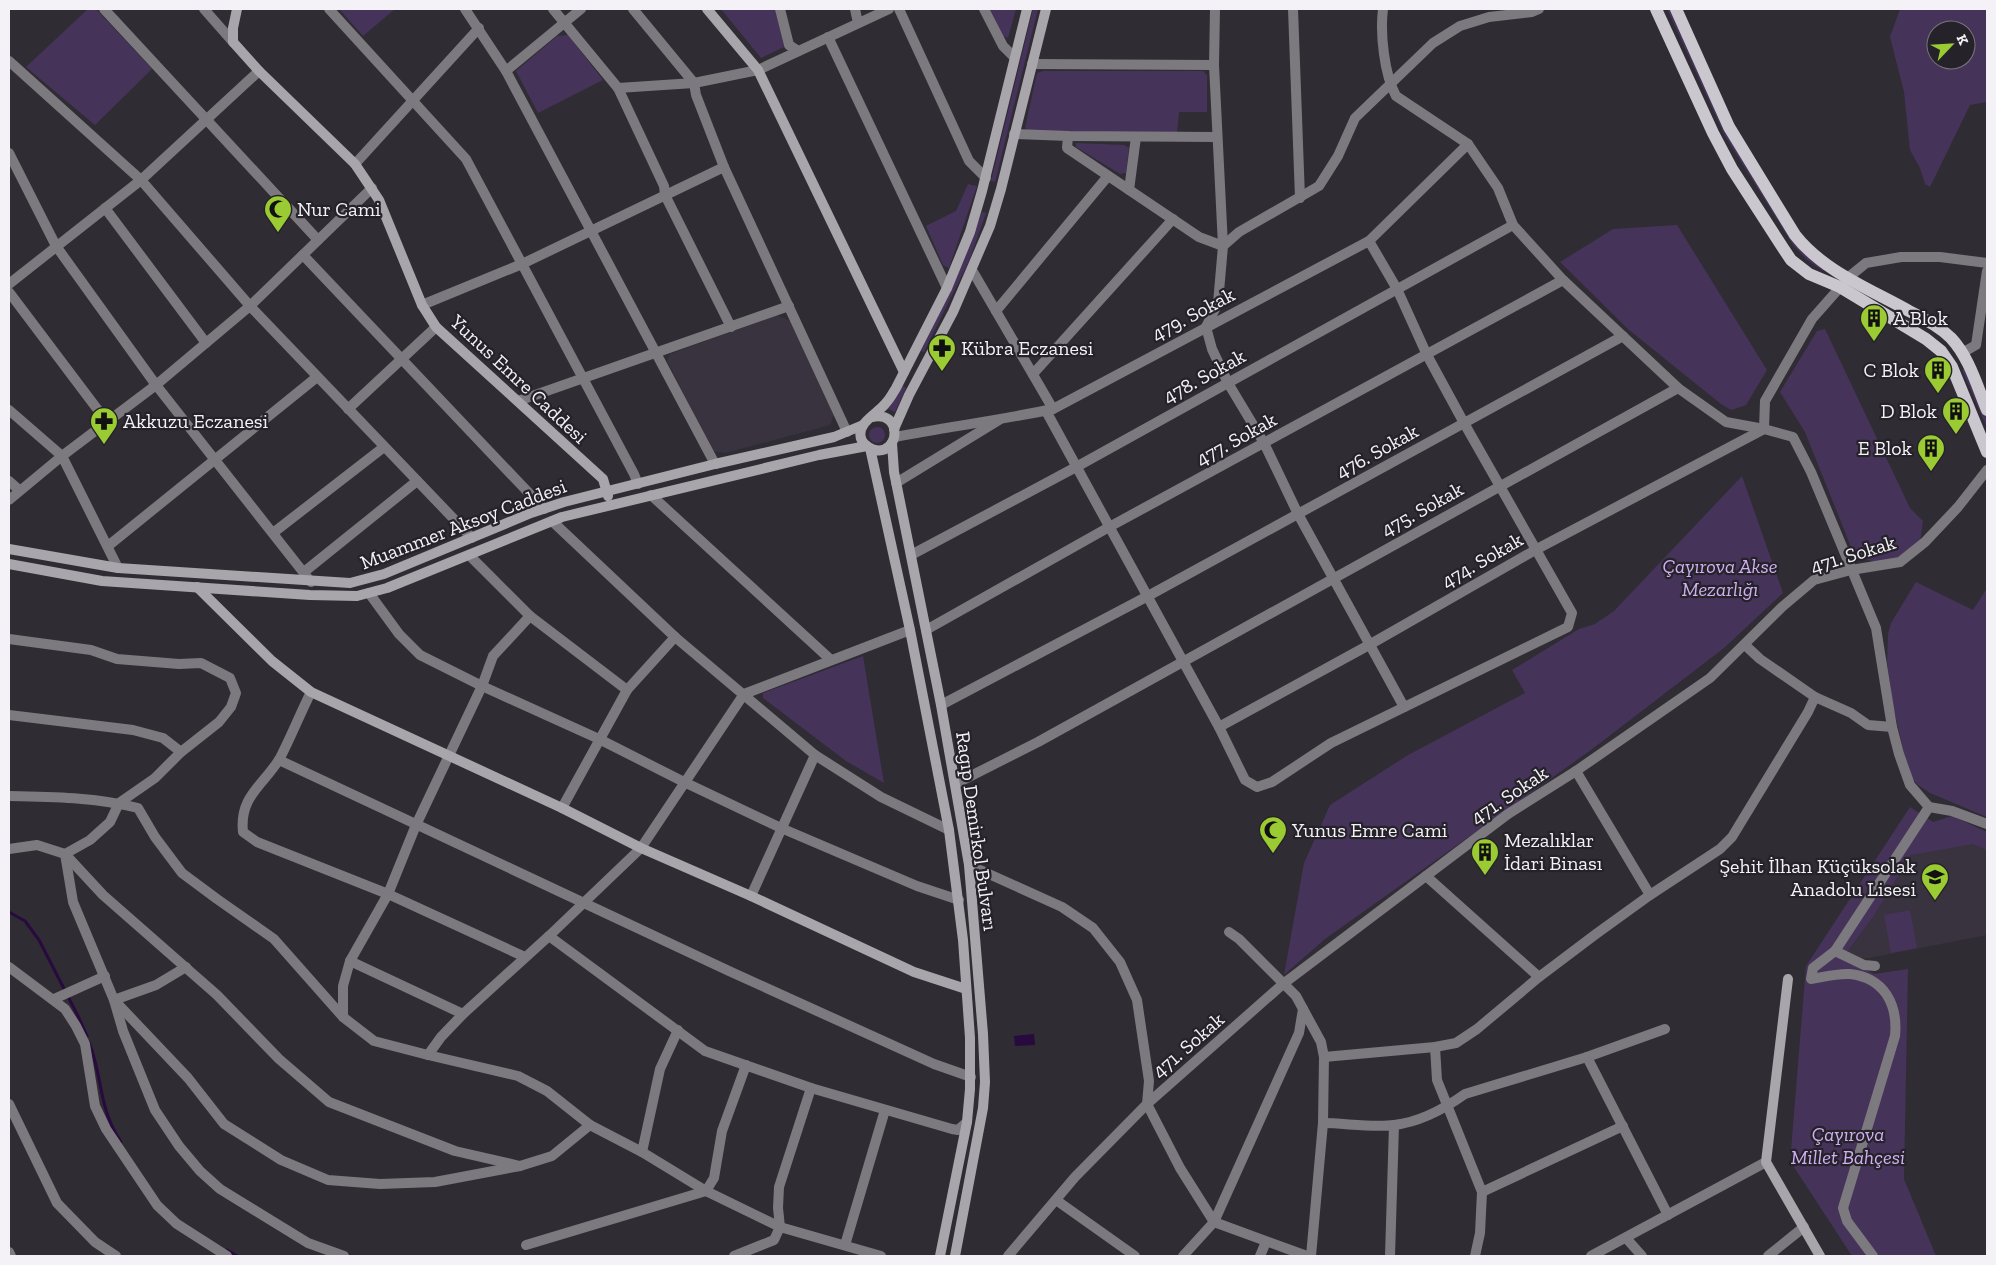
<svg xmlns="http://www.w3.org/2000/svg" width="1996" height="1265" viewBox="0 0 1996 1265" font-family="'Zilla Slab',serif">
<style>
.built{fill:#39333f}
.green{fill:#46335a;fill-rule:evenodd}
.water{fill:#280a3f}
.lines{fill:none;stroke-linecap:round;stroke-linejoin:round}
.stream{stroke:#280a3f;stroke-width:3}
.street{stroke:#7c7a7e;stroke-width:10}
.secondary{stroke:#a8a6ab;stroke-width:10}
.primary{stroke:#cac7ce;stroke-width:12}
.labels{text-anchor:middle;dominant-baseline:central;stroke-width:4.5;stroke-linejoin:round;paint-order:stroke}
.poi-label{font-size:20px;fill:#f4f2f6;stroke:#252329;text-anchor:start}
.street-label{font-size:20px;fill:#f4f2f6;stroke:#252329}
.park-label{font-size:20px;font-style:italic;fill:#d0aff3;stroke:#252329}
</style>
<rect width="100%" height="100%" fill="#2f2c33"/>
<g class="built">
<polygon points="777,315 790,321 834,415 830,425 725,453 713,451 667,361 670,354"/>
<polygon points="1987,832 1987,935 1869,958 1854,959 1847,952 1873,917 1911,855"/>
</g>
<g class="green">
<polygon points="88,9 96,9 152,69 95,125 26,67"/>
<polygon points="339,9 395,9 363,36"/>
<polygon points="721,9 775,9 784,47 761,58"/>
<polygon points="990,9 1016,9 1008,38 1003,36"/>
<polygon points="1033,9 1038,9 995,182 991,181"/>
<polygon points="1667,9 1671,9 1721,122 1825,269 1823,271 1807,260 1793,245 1725,136"/>
<path d="M1900,9H1987V102L1970,105L1930,187L1925,184L1920,168L1910,150L1904,92L1890,37ZM1936,30H1966V60H1936Z"/>
<polygon points="568,35 603,80 538,113 516,71 557,36"/>
<polygon points="1043,71 1203,71 1207,75 1207,112 1179,112 1177,133 1030,132 1025,128 1037,73"/>
<polygon points="1076,143 1124,145 1129,148 1126,173 1120,174 1076,147"/>
<polygon points="968,184 977,186 949,268 943,265 926,226 956,211"/>
<polygon points="982,212 986,213 969,261 924,352 921,351 955,281"/>
<polygon points="1677,225 1767,370 1746,405 1731,410 1721,404 1629,330 1560,262 1613,229"/>
<polygon points="1825,329 1910,508 1923,521 1920,543 1899,560 1875,562 1862,558 1851,547 1805,432 1780,392 1817,331"/>
<polygon points="1965,369 1987,419 1987,428 1962,370"/>
<polygon points="903,386 906,388 895,412 887,408"/>
<circle cx="877" cy="435" r="8"/>
<polygon points="1742,476 1783,593 1724,648 1591,750 1325,939 1284,975 1304,863 1330,805 1408,755 1525,693 1512,670 1579,629 1595,624 1614,611"/>
<polygon points="1916,582 1973,610 1987,588 1987,817 1930,793 1918,785 1909,775 1893,705 1887,662 1888,634 1891,623"/>
<polygon points="863,656 884,783 846,761 763,698 763,693"/>
<polygon points="1910,807 1933,822 1952,816 1987,832 1987,850 1973,844 1911,855 1873,917 1847,952 1852,962 1874,974 1908,969 1904,1179 1936,1256 1852,1256 1792,1164 1791,1150 1806,966"/>
<polygon points="1910,910 1917,948 1891,953 1884,915"/>
</g>
<polygon class="water" points="1034,1034 1035,1045 1015,1046 1014,1036"/>
<g class="lines">
<g class="stream">
<polyline points="9,912 25,921 39,940 78,1016 87,1036"/>
<path d="M89,1042C103,1077 98,1108 121,1142"/>
<polyline points="227,1250 237,1256"/>
</g>
<g class="street">
<polyline points="104,9 318,240"/>
<polyline points="204,9 233,42"/>
<polyline points="329,9 466,159 634,474 638,484"/>
<polyline points="465,9 506,71 715,464"/>
<polyline points="553,9 618,88 664,186 665,195 731,327"/>
<polyline points="633,9 694,83 696,95 724,167 847,432"/>
<polyline points="780,9 789,45 798,51"/>
<polyline points="855,9 858,23"/>
<polyline points="899,9 969,161 986,178"/>
<polyline points="984,9 1003,46 1014,57"/>
<polyline points="1293,9 1300,198"/>
<path d="M1383,9C1380,33 1384,74 1396,96L1468,144L1498,188L1513,225L1563,280L1678,388L1726,422L1764,429L1793,437L1811,472L1876,628L1892,727L1899,754L1910,785L1929,807L1952,811L1987,824"/>
<polyline points="828,37 947,288"/>
<polyline points="9,61 141,180 250,306 472,538"/>
<polyline points="1032,64 1214,65"/>
<polyline points="506,71 581,9"/>
<polyline points="618,88 694,83 758,70 889,9"/>
<polyline points="1014,134 1068,136 1216,137"/>
<polyline points="1068,136 1067,148 1199,237 1223,246 1214,65 1215,9"/>
<polyline points="9,153 56,246 156,385 311,582"/>
<polyline points="355,164 479,28"/>
<polyline points="1129,190 1136,137"/>
<polyline points="105,208 206,343"/>
<polyline points="303,255 544,509"/>
<polyline points="972,270 1053,409"/>
<polyline points="9,284 141,180 259,71"/>
<polyline points="9,292 107,422"/>
<polyline points="422,305 522,264 724,167"/>
<polyline points="996,311 1108,176"/>
<polyline points="1206,327 1218,303 1223,246 1239,232 1319,186 1338,156 1355,118 1433,43 1460,26 1489,17 1532,12 1539,9"/>
<polyline points="1206,327 1212,349 1228,383 1264,443 1298,514 1404,707"/>
<polyline points="1962,353 1976,345 1987,271"/>
<polyline points="1033,374 1173,219"/>
<polyline points="518,401 789,306"/>
<polyline points="348,409 436,327"/>
<polyline points="9,410 62,456 118,568"/>
<polyline points="1046,411 1219,727 1245,780 1257,787 1272,782 1331,743 1568,627 1572,613 1464,423 1427,355 1397,289 1369,241"/>
<polyline points="1764,429 1765,401 1812,319 1850,276 1866,263 1901,257 1940,257 1987,263"/>
<path d="M895,437C947,427 1001,420 1053,409L1369,241L1468,144"/>
<polyline points="9,481 19,490"/>
<polyline points="896,483 999,420"/>
<polyline points="651,495 831,660"/>
<polyline points="9,500 62,456 156,385 250,306 372,188"/>
<polyline points="552,521 675,637 815,755 881,797 949,830"/>
<polyline points="273,533 384,447"/>
<polyline points="108,546 317,377"/>
<polyline points="469,555 530,616 627,690"/>
<polyline points="911,555 1078,466 1513,225"/>
<polyline points="304,572 417,481"/>
<polyline points="369,593 399,634 420,655 482,686 599,739 684,782 781,828 917,886 959,900"/>
<polyline points="926,630 1111,526 1563,280"/>
<polyline points="9,639 91,650 117,659 179,664 201,663 230,678 236,693 231,707 219,722 181,752 155,778 119,803 110,822 90,840 65,854 73,902 114,1000 188,1078 224,1124 281,1160 328,1180 380,1184 435,1182 520,1166"/>
<polyline points="1745,645 1760,659 1815,697 1851,713 1868,725 1892,727"/>
<path d="M311,692C300,714 291,737 280,758C264,785 239,796 243,832L257,842L388,894L525,957"/>
<polyline points="941,705 1148,596 1623,336"/>
<polyline points="9,715 133,730 163,738 181,752"/>
<polyline points="1219,727 1369,645 1537,549 1764,429"/>
<polyline points="279,760 729,971 934,1064 971,1077"/>
<polyline points="1576,771 1650,895"/>
<polyline points="955,784 1038,742 1678,388"/>
<path d="M9,796C52,797 96,797 138,808L155,837L182,873L217,899L274,939L343,1017L374,1041L428,1055L518,1076L547,1091L590,1125L642,1152L706,1191L780,1227L881,1256"/>
<polyline points="562,808 627,690 675,637"/>
<polyline points="9,849 37,845 65,854 103,895 217,995 279,1059 329,1102 455,1151 520,1166 552,1156 590,1125"/>
<polyline points="969,865 1062,907 1093,928 1120,962 1137,1000 1149,1081 1147,1104 1180,1168 1214,1222 1307,1256"/>
<polyline points="1426,876 1539,977"/>
<polyline points="751,896 815,755"/>
<polyline points="1229,932 1239,939 1296,996 1321,1042 1324,1057 1323,1123 1311,1256"/>
<polyline points="549,936 705,1051 811,1088 952,1129 958,1130 967,1122"/>
<polyline points="1835,951 1864,965 1875,966"/>
<polyline points="350,961 463,1014"/>
<polyline points="9,967 65,1009 76,1026 85,1044 95,1106 106,1129 157,1205 177,1224 227,1256"/>
<polyline points="186,967 156,985 114,1000 123,1031 155,1110 179,1146 200,1171 220,1189 308,1243 344,1256"/>
<polyline points="54,999 105,976"/>
<polyline points="343,1017 343,986 350,961 388,894 416,825 482,686 493,656 530,616"/>
<polyline points="1435,1047 1437,1080 1482,1192 1480,1233 1475,1256"/>
<polyline points="428,1055 441,1037 463,1014 549,936 641,848 744,694 910,630"/>
<polyline points="1324,1057 1435,1047 1456,1043 1477,1029 1539,977 1596,934 1650,895 1720,849 1732,837 1808,712 1815,697"/>
<polyline points="1587,1057 1668,1215"/>
<polyline points="9,1104 57,1203 95,1242 116,1256"/>
<path d="M1323,1123C1344,1123 1373,1128 1394,1125C1421,1122 1444,1109 1465,1094L1587,1057L1665,1029"/>
<polyline points="642,1152 660,1069 678,1030"/>
<polyline points="1482,1192 1623,1126"/>
<polyline points="1056,1200 1135,1256"/>
<polyline points="1626,1238 1642,1256"/>
<polyline points="526,1245 706,1191 714,1178 722,1131 746,1065"/>
<polyline points="845,1245 885,1110"/>
<polyline points="9,1252 11,1256"/>
<polyline points="734,1256 774,1240 780,1227 778,1208 779,1187 811,1088"/>
<polyline points="1008,1256 1075,1177 1147,1104 1283,984 1508,814 1576,771 1710,678 1782,607 1814,580 1851,570 1900,562 1925,542 1958,507 1987,470"/>
<polyline points="1183,1256 1214,1222 1299,1033 1303,1009"/>
<polyline points="1260,1256 1266,1242"/>
<polyline points="1390,1256 1394,1125"/>
<polyline points="1591,1256 1766,1162"/>
<polyline points="1768,1256 1804,1227"/>
<path d="M1873,1256L1847,1221L1843,1208L1895,1036C1898,1005 1885,978 1850,974C1838,973 1823,977 1811,979L1813,968L1835,951L1929,807"/>
</g>
<g class="secondary">
<polyline points="237,9 233,28 233,42 259,71 355,164 379,200 422,305 436,327 603,479 608,496"/>
<polyline points="707,9 758,70 904,372"/>
<path d="M872,417C903,410 900,455 875,450C870,449 865,445 862,441C854,424 876,415 885,404C890,399 893,393 896,388L947,288L970,232L982,191L1027,9"/>
<polyline points="894,429 909,395 953,312 990,226 1001,189 1046,9"/>
<polyline points="892,443 894,472 941,705 969,865 983,1034 985,1082 983,1108 955,1256"/>
<polyline points="870,448 910,630 949,830 963,940 970,1038 970,1089 967,1122 940,1256"/>
<polyline points="9,549 118,568 350,583 384,574 531,513 564,502 715,464 834,437 863,425"/>
<polyline points="9,564 102,581 310,595 357,596 387,588 562,517 819,455 867,446"/>
<polyline points="197,587 272,661 311,692 562,808 641,848 751,896 914,972 966,989"/>
<polyline points="1788,979 1766,1162 1820,1256"/>
</g>
<g class="primary">
<polyline points="1656,9 1713,133 1732,169 1783,248 1791,260 1809,274 1840,287 1926,339 1941,351 1952,367 1987,452"/>
<path d="M1676,9L1729,127L1795,235C1823,271 1870,289 1909,311C1924,319 1939,326 1951,338C1969,357 1977,386 1987,410"/>
</g>
</g>
<defs>
<g id="mosque-pin" transform="scale(1.4375)"><path d="M0 17L-7.5 6A9.5 9.5 0 1 1 7.5 6Z" fill="#9bcb33" stroke="#252329"/><path d="M3.5-4.9A6 6 0 1 0 3.5 4.9A5 5 0 1 1 3.5-4.9Z" fill="#111"/></g>
<g id="building-pin" transform="scale(1.4375)"><path d="M0 17L-7.5 6A9.5 9.5 0 1 1 7.5 6Z" fill="#9bcb33" stroke="#252329"/><path d="M-4-6H4V6H1V3H-1V6H-4ZM-2.5-4.3h1.7v1.8h-1.7ZM.8-4.3h1.7v1.8H.8ZM-2.5-1h1.7V.8h-1.7ZM.8-1h1.7V.8H.8Z" fill="#111"/></g>
<g id="pharmacy-pin" transform="scale(1.4375)"><path d="M0 17L-7.5 6A9.5 9.5 0 1 1 7.5 6Z" fill="#9bcb33" stroke="#252329"/><path d="M-2-6h4v4h4v4h-4v4h-4v-4h-4v-4h4Z" fill="#111"/></g>
<g id="school-pin" transform="scale(1.4375)"><path d="M0 17L-7.5 6A9.5 9.5 0 1 1 7.5 6Z" fill="#9bcb33" stroke="#252329"/><path d="M0-5L7-2L0 1L-7-2ZM-4 1L0 2.5L4 1V4Q0 6-4 4Z" fill="#111"/></g>
</defs>
<g fill-rule="evenodd">
<use href="#mosque-pin" x="278" y="209"/>
<use href="#building-pin" x="1874" y="318"/>
<use href="#pharmacy-pin" x="942" y="348"/>
<use href="#building-pin" x="1938" y="370"/>
<use href="#building-pin" x="1956" y="411"/>
<use href="#pharmacy-pin" x="104" y="421"/>
<use href="#building-pin" x="1931" y="448"/>
<use href="#mosque-pin" x="1273" y="830"/>
<use href="#building-pin" x="1485" y="852"/>
<use href="#school-pin" x="1935" y="877"/>
</g>
<g class="labels">
<g class="poi-label">
<text x="297" y="209">Nur Cami</text>
<text x="1893" y="318">A Blok</text>
<text x="961" y="348">Kübra Eczanesi</text>
<text x="1919" y="370" text-anchor="end">C Blok</text>
<text x="1937" y="411" text-anchor="end">D Blok</text>
<text x="123" y="421">Akkuzu Eczanesi</text>
<text x="1912" y="448" text-anchor="end">E Blok</text>
<text x="1292" y="830">Yunus Emre Cami</text>
<text x="1504" y="840">Mezalıklar<tspan x="1504" dy="23">İdari Binası</tspan></text>
<text x="1916" y="866" text-anchor="end">Şehit İlhan Küçüksolak<tspan x="1916" dy="23">Anadolu Lisesi</tspan></text>
</g>
<g class="street-label">
<text transform="translate(1193 314) rotate(-28)">479. Sokak</text>
<text transform="translate(1204 376) rotate(-29)">478. Sokak</text>
<text transform="translate(519 379) rotate(43)">Yunus Emre Caddesi</text>
<text transform="translate(1236 439) rotate(-29)">477. Sokak</text>
<text transform="translate(1377 451) rotate(-29)">476. Sokak</text>
<text transform="translate(1422 509) rotate(-29)">475. Sokak</text>
<text transform="translate(463 524) rotate(-21)">Muammer Aksoy Caddesi</text>
<text transform="translate(1853 554) rotate(-17)">471. Sokak</text>
<text transform="translate(1482 560) rotate(-30)">474. Sokak</text>
<text transform="translate(1509 795) rotate(-34)">471. Sokak</text>
<text transform="translate(977 831) rotate(82)">Ragıp Demirkol Bulvarı</text>
<text transform="translate(1188 1045) rotate(-41)">471. Sokak</text>
</g>
<g class="park-label">
<text x="1720" y="566">Çayırova Akse<tspan x="1720" dy="23">Mezarlığı</tspan></text>
<text x="1848" y="1134">Çayırova<tspan x="1848" dy="23">Millet Bahçesi</tspan></text>
</g>
</g>
<rect width="1996" height="1265" fill="none" stroke="#f4f2f6" stroke-width="20"/>
<g transform="translate(1951 45) rotate(65)"><circle r="24" fill="#252329" stroke="#78767b"/>
<path d="M0-4L9 19L0 12L-9 19Z" fill="#9bcb33"/>
<text y="-8" font-size="14" font-weight="bold" text-anchor="middle" fill="#f4f2f6">K</text>
</g>
</svg>
